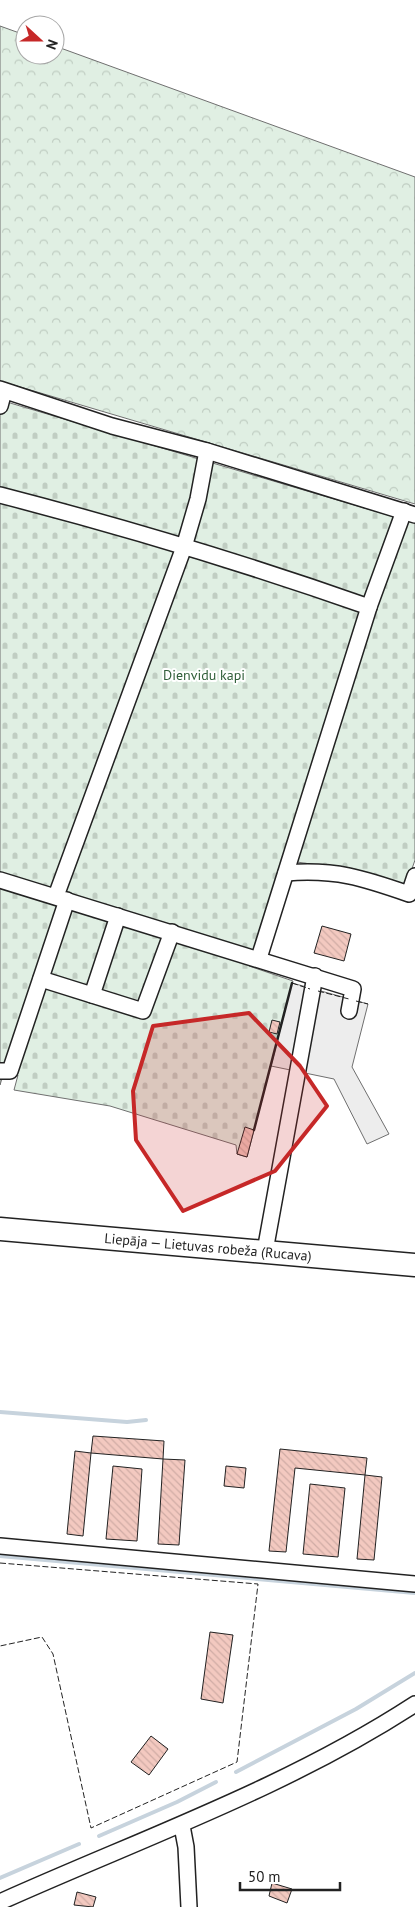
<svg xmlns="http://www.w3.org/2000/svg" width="415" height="1907" viewBox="0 0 415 1907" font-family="'PT Sans',sans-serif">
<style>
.forest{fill:url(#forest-crowns);stroke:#6f6f6f}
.cemetery{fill:url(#cemetery-stones);stroke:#6f6f6f}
.parking{fill:#ededed;stroke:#6f6f6f}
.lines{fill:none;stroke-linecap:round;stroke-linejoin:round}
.stream{stroke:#c7d3dd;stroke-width:4}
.building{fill:url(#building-back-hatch);stroke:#222}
.minor-casing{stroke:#222;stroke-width:18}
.highway-casing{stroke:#222;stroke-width:25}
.minor{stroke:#fff;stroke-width:15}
.highway{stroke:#fff;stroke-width:22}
.fence{stroke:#222;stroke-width:1;stroke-dasharray:6 2.5;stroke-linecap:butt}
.wall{stroke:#222;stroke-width:2.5}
.marked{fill:#c62828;fill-opacity:0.2;stroke:#c62828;stroke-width:4;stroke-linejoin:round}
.labels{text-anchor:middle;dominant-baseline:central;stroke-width:4;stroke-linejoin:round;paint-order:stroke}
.park-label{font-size:14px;fill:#2f5e38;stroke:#fff}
.street-label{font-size:14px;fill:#222;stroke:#fff}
</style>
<defs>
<pattern id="forest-crowns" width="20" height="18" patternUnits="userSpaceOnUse" patternTransform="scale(1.25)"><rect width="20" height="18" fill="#e0efe3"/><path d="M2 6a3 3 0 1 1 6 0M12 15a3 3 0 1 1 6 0" fill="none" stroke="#c0cdc2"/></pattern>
<pattern id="cemetery-stones" width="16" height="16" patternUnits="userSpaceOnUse" patternTransform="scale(1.25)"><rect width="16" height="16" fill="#e0efe3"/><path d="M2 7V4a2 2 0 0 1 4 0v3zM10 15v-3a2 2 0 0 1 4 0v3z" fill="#c0cdc2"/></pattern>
<pattern id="building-back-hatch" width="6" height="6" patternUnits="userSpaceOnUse" patternTransform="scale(1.25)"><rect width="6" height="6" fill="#f3c9c0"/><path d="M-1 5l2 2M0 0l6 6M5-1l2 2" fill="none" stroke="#d0aca5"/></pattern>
</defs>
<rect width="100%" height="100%" fill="#fff"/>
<polygon class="forest" points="0,26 25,35 25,55 55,55 55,46 415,177 415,504 0,381"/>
<polygon class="cemetery" points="0,400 415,523 415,860 406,886 324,866 297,862 270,898 249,966 293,981 247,1157 237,1154 236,1145 110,1106 14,1090 18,1075 3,1075 0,1085"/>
<polygon class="parking" points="292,983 368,1004 352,1067 389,1134 367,1144 334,1079 271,1066"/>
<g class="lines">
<g class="stream">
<polyline points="0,1412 127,1422 146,1420"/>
<polyline points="0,1556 415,1593"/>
<polyline points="236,1772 356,1709 415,1673"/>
<polyline points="99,1836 177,1802 216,1782"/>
<polyline points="0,1878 79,1844"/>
</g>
</g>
<g class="building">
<polygon points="322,926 351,934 344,961 314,953"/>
<polygon points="272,1020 280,1022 277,1034 269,1032"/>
<polygon points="245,1127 254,1130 247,1157 237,1154"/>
<polygon points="93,1436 164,1441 163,1459 91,1453"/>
<polygon points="280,1449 367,1458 365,1475 295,1468 286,1552 269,1551"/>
<polygon points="75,1451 91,1453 83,1536 67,1534"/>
<polygon points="163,1459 185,1460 179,1545 158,1544"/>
<polygon points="113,1466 142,1469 137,1541 106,1539"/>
<polygon points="226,1466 246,1468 244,1488 224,1486"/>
<polygon points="365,1475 382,1477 374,1560 357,1559"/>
<polygon points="310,1484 345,1488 338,1557 303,1554"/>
<polygon points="210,1632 233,1635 223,1703 201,1699"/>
<polygon points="151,1736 168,1749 149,1775 131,1762"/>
<polygon points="272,1883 292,1889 287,1903 269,1896"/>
<polygon points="77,1892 96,1897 93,1907 74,1905"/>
</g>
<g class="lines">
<g class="minor-casing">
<g id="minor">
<polyline points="0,389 112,426 207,451 415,515"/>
<polyline points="0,406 4,391"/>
<path d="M0,495C124,527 247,564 369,607"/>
<path d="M286,873C336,869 363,878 409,894L415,876"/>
<polyline points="0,880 353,989 349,1011"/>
<polyline points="56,896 184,547 198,499 207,451"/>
<polyline points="259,958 369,607 404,511"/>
<polyline points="41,979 143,1011 172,932"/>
<polyline points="92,995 118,916"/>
<polyline points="0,1071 10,1071 67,900"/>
<polyline points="265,1251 315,976"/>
<polyline points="0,1546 415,1584"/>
<polyline points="182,1826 186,1847 189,1907"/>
<path d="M0,1902C140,1839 286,1788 415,1704"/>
</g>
</g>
<g class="highway-casing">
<polyline id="highway" points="0,1229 415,1265"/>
</g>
<use href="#minor" class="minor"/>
<use href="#highway" class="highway"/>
<g class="fence">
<polyline points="292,983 310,989"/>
<polyline points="318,991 349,999"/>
<polyline points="356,1001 368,1004"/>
<polyline points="0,1563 258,1584 237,1762 91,1828 53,1654 42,1637 0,1646"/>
</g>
<polyline class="wall" points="254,1130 292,983"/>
</g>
<path class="marked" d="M249,1013L300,1066L327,1106L275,1171L183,1211L136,1140L133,1091L153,1026Z"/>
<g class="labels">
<g class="park-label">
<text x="204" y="675">Dienvidu kapi</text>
</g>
<g class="street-label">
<text transform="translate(208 1247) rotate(5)">Liepāja — Lietuvas robeža (Rucava)</text>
</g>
</g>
<g transform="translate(40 40) rotate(111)"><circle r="24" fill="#ffffff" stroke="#a7a7a7"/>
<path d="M0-4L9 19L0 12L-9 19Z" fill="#c62828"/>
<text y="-8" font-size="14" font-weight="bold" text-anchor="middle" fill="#222222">N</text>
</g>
<path d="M240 1882v8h100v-8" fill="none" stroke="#222222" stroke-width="2.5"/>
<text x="248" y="1882" font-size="15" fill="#222222" stroke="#ffffff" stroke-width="4" paint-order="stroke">50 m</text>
</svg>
